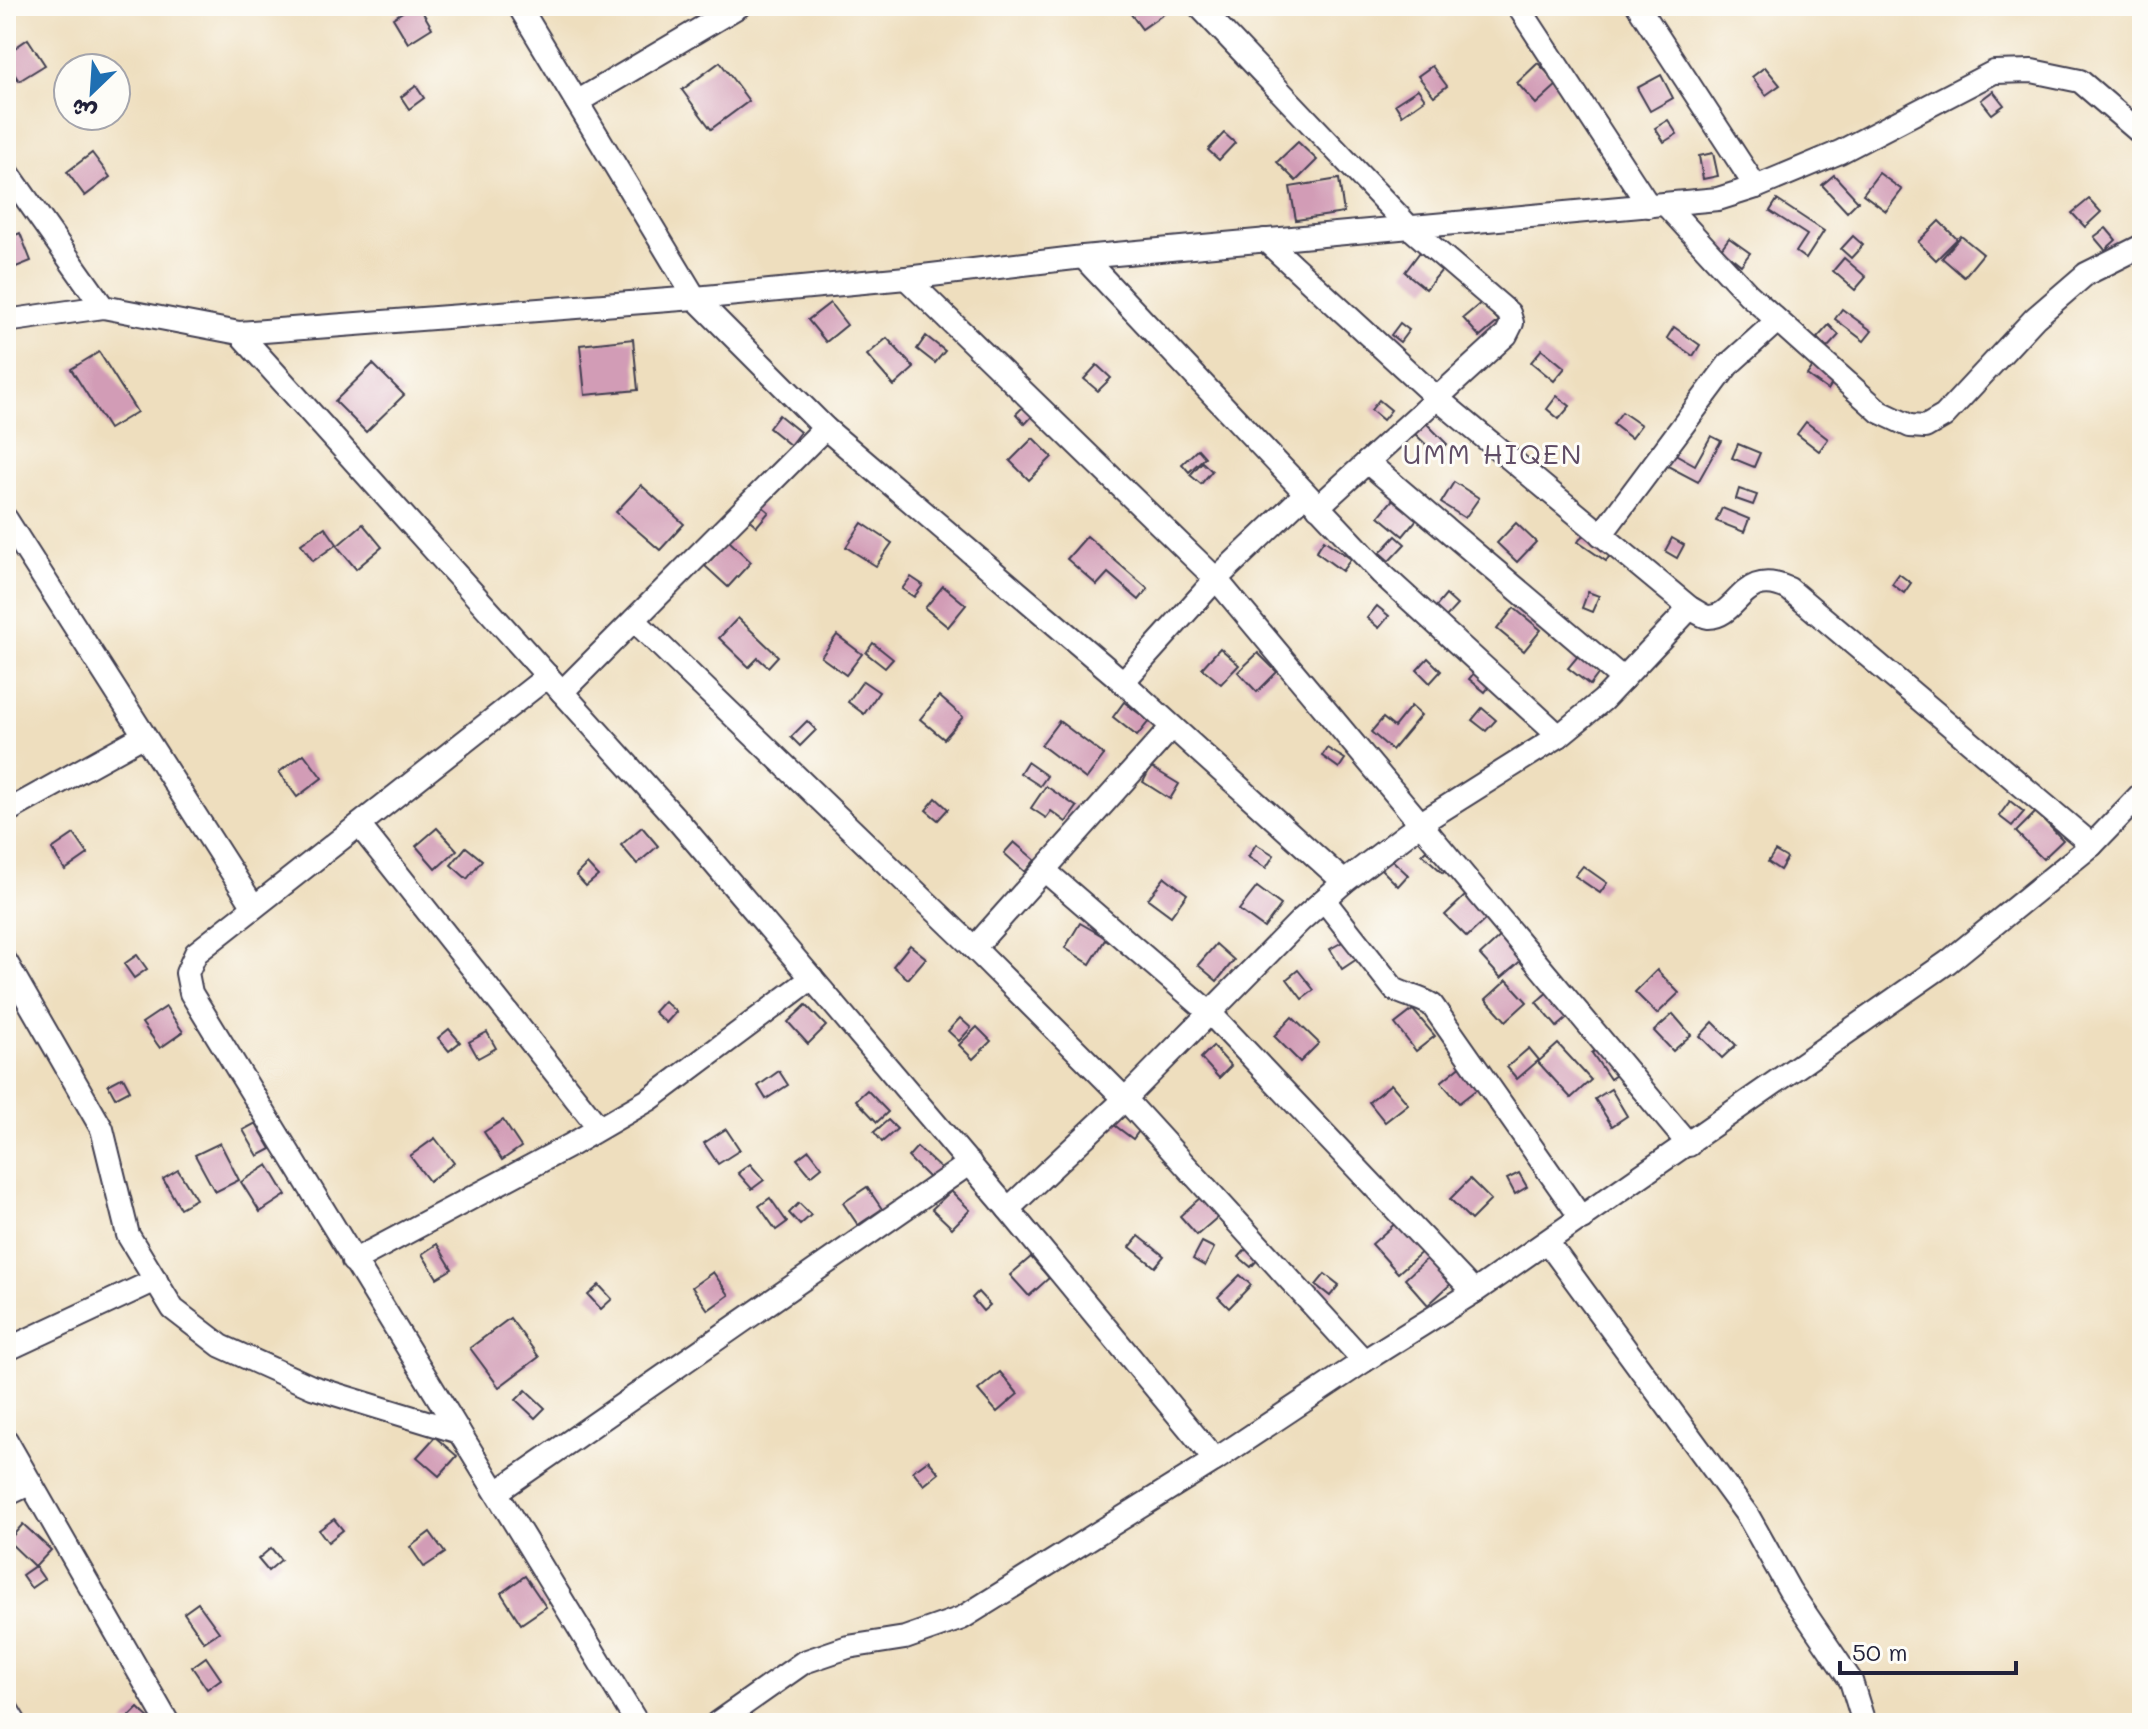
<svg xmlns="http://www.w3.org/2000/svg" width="2148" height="1729" viewBox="0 0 2148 1729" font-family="Mali,'Playpen Sans Arabic',sans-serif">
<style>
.building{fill:#d29cb6}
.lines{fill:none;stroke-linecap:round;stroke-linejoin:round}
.street-casing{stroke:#413e4f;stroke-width:26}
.street{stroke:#fff;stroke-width:22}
.labels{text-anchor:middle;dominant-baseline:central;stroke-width:6;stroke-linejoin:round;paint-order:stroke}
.quarter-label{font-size:28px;letter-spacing:2px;fill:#604d66;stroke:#fdfcf7}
</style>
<rect width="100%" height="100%" fill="#fdfcf7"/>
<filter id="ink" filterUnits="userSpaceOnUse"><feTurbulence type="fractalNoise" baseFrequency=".0125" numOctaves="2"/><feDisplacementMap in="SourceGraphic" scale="16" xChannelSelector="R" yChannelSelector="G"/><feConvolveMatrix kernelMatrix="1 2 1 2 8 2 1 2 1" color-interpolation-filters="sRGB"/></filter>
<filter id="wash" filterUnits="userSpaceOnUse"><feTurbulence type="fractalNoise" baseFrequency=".006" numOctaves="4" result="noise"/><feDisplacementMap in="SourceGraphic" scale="32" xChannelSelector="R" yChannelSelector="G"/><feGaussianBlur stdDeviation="1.8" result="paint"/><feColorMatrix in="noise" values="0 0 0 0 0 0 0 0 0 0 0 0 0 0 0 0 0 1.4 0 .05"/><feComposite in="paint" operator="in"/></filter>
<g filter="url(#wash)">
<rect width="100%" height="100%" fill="#eedebe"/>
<g id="blocks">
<g class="building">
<polygon points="412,6 419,6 432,28 408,43 393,18"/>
<polygon points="1125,6 1159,6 1165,13 1142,29"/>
<polygon points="28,39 45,65 19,81 6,61 6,54"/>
<polygon points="720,62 749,101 711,129 682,90"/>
<polygon points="1538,63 1558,84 1536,104 1517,83"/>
<polygon points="1432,66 1447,86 1434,96 1418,76"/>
<polygon points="1765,67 1780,85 1766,95 1752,77"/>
<polygon points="1661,75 1673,98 1650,111 1637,88"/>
<polygon points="416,86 424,98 409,109 401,97"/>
<polygon points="1418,89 1425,99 1402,115 1395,104"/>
<polygon points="1993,91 2004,105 1992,114 1981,100"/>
<polygon points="1668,120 1677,134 1664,142 1655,128"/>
<polygon points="1224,133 1235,143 1219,160 1208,150"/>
<polygon points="1298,142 1317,160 1296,181 1277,162"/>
<polygon points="92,153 110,177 85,196 67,172"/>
<polygon points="1713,153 1718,176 1703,179 1699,156"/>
<polygon points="1879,173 1902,190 1886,211 1863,194"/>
<polygon points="1834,175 1858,201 1847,212 1822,185"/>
<polygon points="1339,179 1344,213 1296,220 1290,187"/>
<polygon points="2089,199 2101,212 2085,227 2072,213"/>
<polygon points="1777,200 1824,231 1806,259 1796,252 1807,235 1770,211"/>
<polygon points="1939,221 1957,239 1936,260 1918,242"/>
<polygon points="2106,228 2116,240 2105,250 2094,237"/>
<polygon points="20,233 31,261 6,271 6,239"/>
<polygon points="1853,236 1863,245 1851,258 1841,249"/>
<polygon points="1961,236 1983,254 1964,277 1942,258"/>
<polygon points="1729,238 1750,253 1741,265 1721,249"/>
<polygon points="1420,252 1442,270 1426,289 1405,272"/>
<polygon points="1844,258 1866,277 1855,290 1833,271"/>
<polygon points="1482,302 1499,321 1480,337 1463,318"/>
<polygon points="830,303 847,325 826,342 808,320"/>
<polygon points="1842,309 1872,331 1864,341 1835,319"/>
<polygon points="1400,323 1409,330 1400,342 1391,335"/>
<polygon points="1829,325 1839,335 1827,348 1817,338"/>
<polygon points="1674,327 1700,345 1693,356 1667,338"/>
<polygon points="926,336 945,351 935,363 917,349"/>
<polygon points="887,338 914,368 894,386 867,355"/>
<polygon points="633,339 638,390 585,395 580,345"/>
<polygon points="1542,349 1565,368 1554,381 1531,362"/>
<polygon points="99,352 137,412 109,429 71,369"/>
<polygon points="1816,362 1836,377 1828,390 1807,375"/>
<polygon points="373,364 404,395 366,432 335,401"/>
<polygon points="1097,365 1111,378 1098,391 1084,379"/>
<polygon points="1557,396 1570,406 1559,419 1547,409"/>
<polygon points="1379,400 1391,410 1383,420 1371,410"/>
<polygon points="1028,402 1037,411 1025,424 1016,414"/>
<polygon points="1622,412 1641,425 1631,438 1613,424"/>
<polygon points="779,415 800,432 790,445 769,428"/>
<polygon points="1806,422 1828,439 1819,451 1797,434"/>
<polygon points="1426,423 1447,444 1437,455 1415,434"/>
<polygon points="1711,436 1721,441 1698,482 1662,463 1668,450 1695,465"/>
<polygon points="1033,438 1052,457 1029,480 1010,461"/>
<polygon points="1738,444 1760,453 1754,467 1732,458"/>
<polygon points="1198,449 1205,457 1189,472 1182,464"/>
<polygon points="1202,462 1212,471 1201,484 1190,475"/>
<polygon points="1454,482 1479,498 1465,518 1441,503"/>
<polygon points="641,485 684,524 660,550 616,512"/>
<polygon points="1739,489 1757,495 1753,505 1736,499"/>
<polygon points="1399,492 1423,512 1403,536 1379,516"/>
<polygon points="758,503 769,512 757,526 746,517"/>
<polygon points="1722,508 1749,519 1744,532 1716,521"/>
<polygon points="862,523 892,543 876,566 846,547"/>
<polygon points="1516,523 1536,542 1517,562 1497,543"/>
<polygon points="363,524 382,547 356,569 337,546"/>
<polygon points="325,527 337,544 313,561 301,544"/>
<polygon points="1587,529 1615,548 1606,561 1578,542"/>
<polygon points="1087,536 1148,589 1139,600 1108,573 1097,585 1067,559"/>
<polygon points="1396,536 1405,544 1389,561 1380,553"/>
<polygon points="1672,538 1684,545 1677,558 1665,551"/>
<polygon points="1324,540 1351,559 1342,571 1316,552"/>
<polygon points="729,541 751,562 728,587 705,566"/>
<polygon points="1899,574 1911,583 1904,593 1892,584"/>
<polygon points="911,577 923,585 914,597 902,589"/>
<polygon points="943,586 966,605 948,627 925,608"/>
<polygon points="1588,592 1599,596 1592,612 1582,608"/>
<polygon points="1446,595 1457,605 1446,617 1435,608"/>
<polygon points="1377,606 1389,616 1379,628 1367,618"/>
<polygon points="1514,608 1541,630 1524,651 1497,629"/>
<polygon points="738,618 778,656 768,667 758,658 749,667 719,638"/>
<polygon points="837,635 862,654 846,675 821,657"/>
<polygon points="873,643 893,659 885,668 866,653"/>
<polygon points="1220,648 1239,665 1221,684 1202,668"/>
<polygon points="1258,653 1277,672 1257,692 1238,672"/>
<polygon points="1578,656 1599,673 1590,685 1568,668"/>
<polygon points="1428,658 1441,671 1430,683 1417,670"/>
<polygon points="1478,668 1494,681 1485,692 1469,679"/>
<polygon points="863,681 879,692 864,714 848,702"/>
<polygon points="939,696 963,717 944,739 920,719"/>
<polygon points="1124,702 1149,721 1137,736 1113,717"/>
<polygon points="1411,706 1421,715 1392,750 1371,732 1383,718 1394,727"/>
<polygon points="1482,708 1496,720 1486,731 1472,720"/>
<polygon points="807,721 816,730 800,746 791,737"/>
<polygon points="1059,721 1104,755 1086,779 1041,745"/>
<polygon points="1327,748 1345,759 1339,768 1322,756"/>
<polygon points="304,754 322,778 297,797 279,772"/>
<polygon points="1027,762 1047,776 1040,786 1020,773"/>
<polygon points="1151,767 1179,784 1170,799 1143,782"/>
<polygon points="1046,786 1077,807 1066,822 1051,811 1046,818 1031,808"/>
<polygon points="936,798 948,809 938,820 926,810"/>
<polygon points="2010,801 2024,812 2012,826 1999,816"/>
<polygon points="2036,812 2063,840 2043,859 2016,832"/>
<polygon points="642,827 658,846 637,864 621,845"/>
<polygon points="437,828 457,850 436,869 416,846"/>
<polygon points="74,834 88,854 65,870 52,849"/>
<polygon points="1014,842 1035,860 1025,872 1004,853"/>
<polygon points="1256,844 1274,855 1266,868 1248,857"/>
<polygon points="1431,845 1451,864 1443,873 1422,854"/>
<polygon points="466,847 482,860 467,879 451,865"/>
<polygon points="1775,851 1787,858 1780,870 1768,862"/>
<polygon points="1391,859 1408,875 1398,886 1381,869"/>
<polygon points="587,864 598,876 586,886 576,875"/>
<polygon points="1583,866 1607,883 1600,893 1575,876"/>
<polygon points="1165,877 1187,894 1171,916 1148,899"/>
<polygon points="1257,887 1281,905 1264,928 1239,910"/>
<polygon points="1466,895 1488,917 1467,937 1445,915"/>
<polygon points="1080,923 1106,938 1090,964 1065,948"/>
<polygon points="1503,934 1524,958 1501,978 1480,955"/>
<polygon points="1346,940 1357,959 1342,969 1330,949"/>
<polygon points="1216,944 1234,960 1217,981 1198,965"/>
<polygon points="910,945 926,958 908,979 893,966"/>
<polygon points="137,955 147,969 134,978 124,964"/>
<polygon points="1298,970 1314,990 1302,999 1287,979"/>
<polygon points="1657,970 1679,993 1657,1014 1635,992"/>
<polygon points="1507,980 1527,1002 1506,1021 1486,999"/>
<polygon points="1549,991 1570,1016 1557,1027 1536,1002"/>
<polygon points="664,1001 676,1012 666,1023 654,1012"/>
<polygon points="806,1005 826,1026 808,1044 788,1022"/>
<polygon points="166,1007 183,1032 160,1048 142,1023"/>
<polygon points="1413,1010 1435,1036 1416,1051 1395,1024"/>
<polygon points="1673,1014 1691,1035 1673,1051 1654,1031"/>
<polygon points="1292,1017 1319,1043 1300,1062 1274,1036"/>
<polygon points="960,1018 971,1028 959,1041 948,1031"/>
<polygon points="1713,1022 1736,1045 1722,1058 1700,1036"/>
<polygon points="977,1027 991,1041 973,1059 959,1045"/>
<polygon points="449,1029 460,1042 449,1051 438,1038"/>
<polygon points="487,1032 496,1048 478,1058 469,1042"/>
<polygon points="1558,1044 1591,1080 1571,1098 1538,1062"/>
<polygon points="1604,1044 1622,1071 1610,1079 1592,1053"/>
<polygon points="1213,1046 1231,1066 1219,1078 1201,1058"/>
<polygon points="1529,1048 1539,1060 1517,1079 1507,1067"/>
<polygon points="1463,1064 1481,1086 1459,1103 1441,1082"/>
<polygon points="779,1071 788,1085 766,1099 758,1086"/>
<polygon points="123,1077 130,1090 115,1098 108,1085"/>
<polygon points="1391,1084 1408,1104 1385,1122 1369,1102"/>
<polygon points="1611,1089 1627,1116 1612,1126 1595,1099"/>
<polygon points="867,1090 888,1112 877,1122 856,1100"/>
<polygon points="1121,1113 1141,1128 1133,1139 1113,1124"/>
<polygon points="503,1120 521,1147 502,1160 484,1132"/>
<polygon points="888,1120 897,1129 882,1142 874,1132"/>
<polygon points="256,1123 271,1149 258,1156 243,1130"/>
<polygon points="726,1129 740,1150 718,1164 704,1143"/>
<polygon points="435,1138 454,1163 429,1181 410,1156"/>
<polygon points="220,1143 239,1180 215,1192 195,1155"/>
<polygon points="917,1147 941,1169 931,1180 908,1157"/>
<polygon points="809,1150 822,1167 811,1176 797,1159"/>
<polygon points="750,1164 764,1180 752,1189 738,1173"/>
<polygon points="268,1165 286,1195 260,1212 241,1182"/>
<polygon points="178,1170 196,1199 180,1208 163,1179"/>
<polygon points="1519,1173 1527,1187 1515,1194 1507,1179"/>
<polygon points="1470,1179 1491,1200 1471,1220 1450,1199"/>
<polygon points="867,1187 882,1209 858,1225 843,1203"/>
<polygon points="951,1191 970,1210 952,1228 932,1209"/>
<polygon points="1201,1197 1219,1216 1197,1235 1180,1216"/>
<polygon points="770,1198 787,1222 776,1230 759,1206"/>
<polygon points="799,1203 811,1215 800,1225 789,1213"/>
<polygon points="1398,1221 1424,1250 1398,1273 1372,1244"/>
<polygon points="1139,1236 1164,1256 1155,1267 1130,1247"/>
<polygon points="1202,1242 1214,1248 1205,1266 1193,1259"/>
<polygon points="437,1244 452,1269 437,1278 422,1254"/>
<polygon points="1249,1246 1261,1256 1251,1267 1239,1257"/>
<polygon points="1431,1255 1454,1281 1428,1305 1405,1279"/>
<polygon points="1031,1257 1049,1278 1029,1296 1010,1275"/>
<polygon points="713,1272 729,1295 708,1310 692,1287"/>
<polygon points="1325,1274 1339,1285 1330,1296 1316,1285"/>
<polygon points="1240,1275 1251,1285 1229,1308 1218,1297"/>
<polygon points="599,1285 612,1299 601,1309 588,1295"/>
<polygon points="978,1292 990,1305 983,1311 972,1298"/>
<polygon points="510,1318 539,1357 499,1387 470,1348"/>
<polygon points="1000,1372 1018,1394 997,1412 978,1390"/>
<polygon points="526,1390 545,1408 535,1418 516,1400"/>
<polygon points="435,1437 457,1456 439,1476 417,1457"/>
<polygon points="928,1460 939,1473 924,1485 913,1471"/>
<polygon points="334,1519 343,1530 328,1542 319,1530"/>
<polygon points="23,1524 51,1550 35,1567 8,1541"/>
<polygon points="430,1532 445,1553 424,1567 410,1547"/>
<polygon points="271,1548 281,1560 268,1571 258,1559"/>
<polygon points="35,1566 44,1579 31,1588 22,1575"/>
<polygon points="525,1576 546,1607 521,1624 501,1593"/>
<polygon points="198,1603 219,1632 204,1642 184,1613"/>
<polygon points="206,1657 221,1679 207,1689 192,1667"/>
<polygon points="138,1708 154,1723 123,1723"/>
</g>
</g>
</g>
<g filter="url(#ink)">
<use href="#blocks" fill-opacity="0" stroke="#413e4f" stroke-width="2"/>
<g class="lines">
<g class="street-casing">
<g id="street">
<polyline points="519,6 695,298 825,428 1123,682 1344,882"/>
<polyline points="1199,6 1409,227 1509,313 1512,323 1506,335 1318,507"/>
<polyline points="1518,6 1649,206"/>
<polyline points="1638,6 1756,187"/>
<polyline points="577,102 739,6"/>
<polyline points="6,170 103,307 239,333 679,822 1008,1209 1215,1460"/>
<polyline points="1665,204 1748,294 1880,412 1910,426 1925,427 1944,416 2035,318 2086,274 2142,246"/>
<path d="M1265,240L1438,399L1690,608C1696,611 1702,616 1708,617C1738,618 1742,566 1789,589L2092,845"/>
<polyline points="1083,257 1382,574 1559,736"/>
<polyline points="906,278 1216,579 1689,1145"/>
<polyline points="6,321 103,307"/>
<polyline points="239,333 695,298 906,278 1083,257 1718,199 1756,187 1840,152 1994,72 2032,71 2080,81 2142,134"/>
<polyline points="1367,462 1623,679"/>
<polyline points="6,519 254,907"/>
<polyline points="1601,535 1728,365 1777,321"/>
<polyline points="634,620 974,948 1125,1099 1364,1361"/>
<polyline points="548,676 196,953 187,973 191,993 637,1723"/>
<polyline points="1123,682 1216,579 1305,494"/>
<polyline points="562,692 825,428"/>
<polyline points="6,812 143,736"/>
<polyline points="359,825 599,1128"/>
<polyline points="1044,870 1210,1013 1474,1292"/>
<path d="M1324,900L1394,989C1407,996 1419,997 1432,1005L1582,1219"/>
<polyline points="974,948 1172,727"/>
<polyline points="6,962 102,1129 128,1235 173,1309 221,1346 312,1387 459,1432"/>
<polyline points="1008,1209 1125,1099 1300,921 1344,882 1421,823 1559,736 1603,700 1690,608"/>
<polyline points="1548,1243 1748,1516 1790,1591 1851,1681 1864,1723"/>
<polyline points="353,1261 569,1146 650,1099 812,978"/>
<polyline points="6,1350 156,1280"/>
<polyline points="6,1440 168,1723"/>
<polyline points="497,1492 970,1163"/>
<polyline points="6,1495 31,1483"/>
<polyline points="6,1708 15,1723"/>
<polyline points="717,1723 804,1662 848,1647 905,1638 962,1618 1215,1460 1364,1361 1474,1292 1948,962 2092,845 2142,793"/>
</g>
</g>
<use href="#street" class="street"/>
</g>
</g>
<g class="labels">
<g class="quarter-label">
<text x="1493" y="453">UMM HIQEN</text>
</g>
</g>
<rect width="2148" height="1729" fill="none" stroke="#fdfcf7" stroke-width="32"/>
<g transform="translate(92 92) rotate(205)"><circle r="38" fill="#fdfcf7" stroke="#a5a5ac" stroke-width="2"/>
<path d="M0-6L14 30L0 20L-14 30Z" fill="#1f6fb2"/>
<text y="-12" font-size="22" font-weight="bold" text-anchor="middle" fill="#22223b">ش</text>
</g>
<path d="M1840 1661v12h176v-12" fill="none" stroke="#22223b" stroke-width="4"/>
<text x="1852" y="1661" font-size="24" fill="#22223b" stroke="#fdfcf7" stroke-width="6" paint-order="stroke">50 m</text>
</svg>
